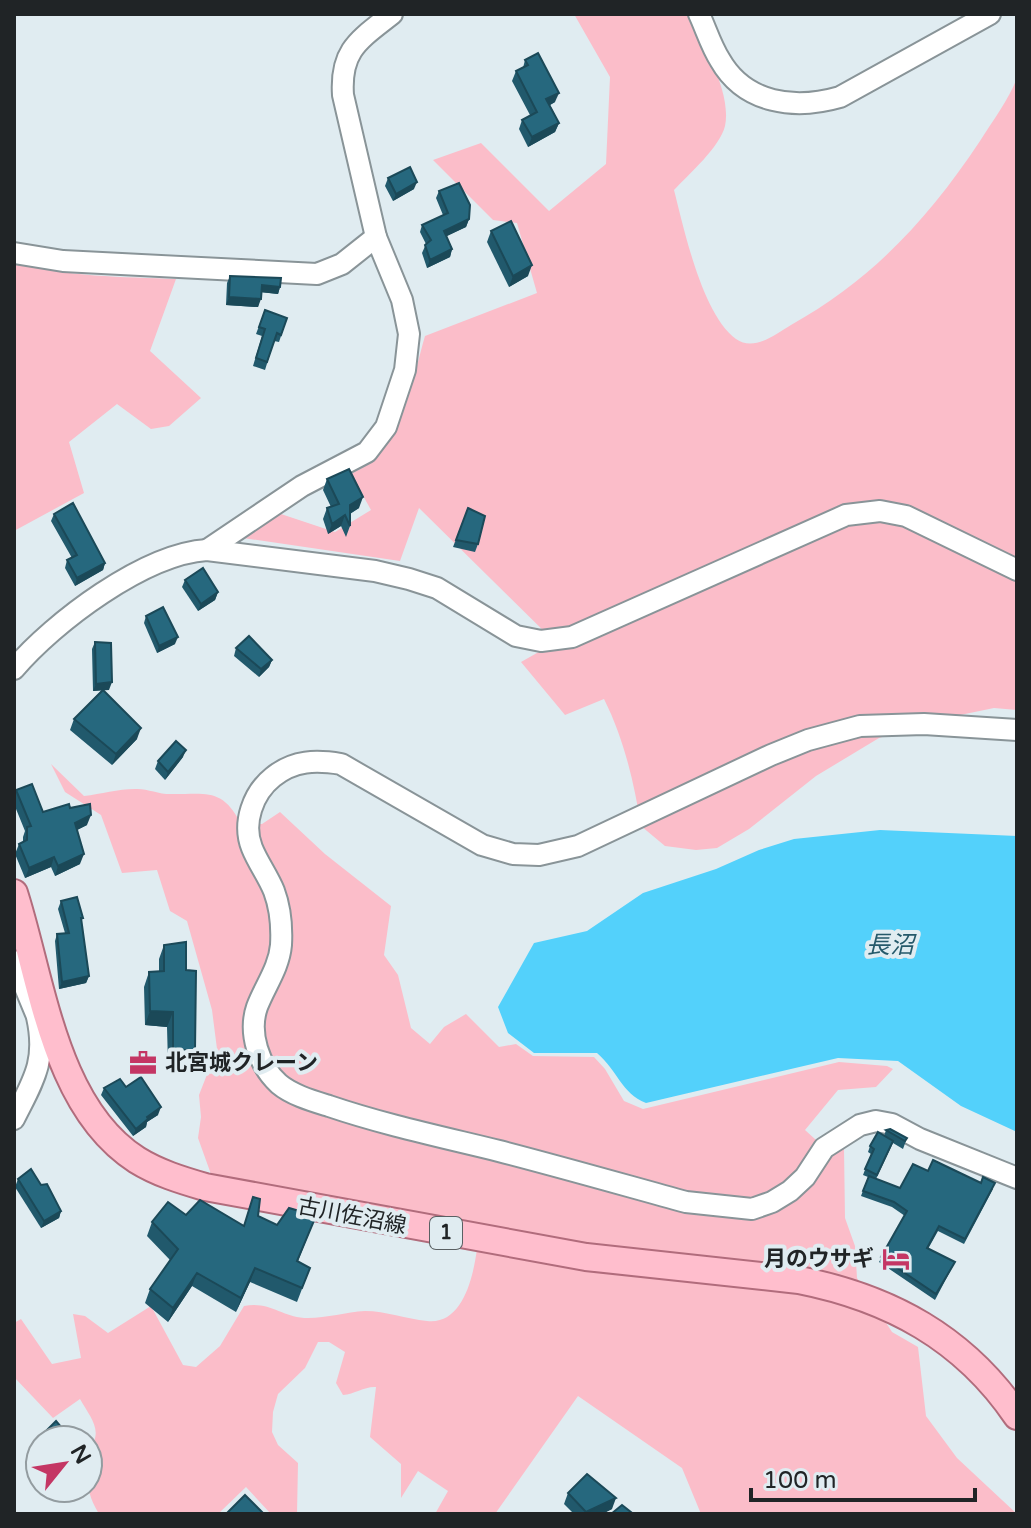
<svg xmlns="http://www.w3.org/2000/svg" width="1031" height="1528" viewBox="0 0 1031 1528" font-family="'Varela Round','Noto Sans JP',sans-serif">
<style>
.green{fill:#fbbdc9}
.water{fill:#53d1fb}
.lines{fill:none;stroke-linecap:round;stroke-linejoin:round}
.minor-casing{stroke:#899498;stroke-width:24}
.major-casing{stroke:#b16c7c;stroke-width:30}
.minor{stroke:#fff;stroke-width:20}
.major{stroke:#ffbecd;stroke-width:26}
.wall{fill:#21596c}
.shaded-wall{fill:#1b4958}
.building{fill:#26687e;stroke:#1b4958;stroke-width:2}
.labels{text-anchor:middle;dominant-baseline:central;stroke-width:8;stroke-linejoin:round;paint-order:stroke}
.shield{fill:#e0ecf1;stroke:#5a6063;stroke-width:2}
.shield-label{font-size:20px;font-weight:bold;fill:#202426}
.poi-label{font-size:22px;font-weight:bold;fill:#202426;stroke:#e0ecf1;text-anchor:start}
.street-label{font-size:22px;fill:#202426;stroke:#e0ecf1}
.water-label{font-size:24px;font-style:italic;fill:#25596a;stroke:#e0ecf1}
</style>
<rect width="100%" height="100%" fill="#e0ecf1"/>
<g class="green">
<path d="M574,14H689C703,45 732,92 725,126C720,147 689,174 674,190C684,229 702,314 736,339C754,352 776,334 791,325C873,279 928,219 980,141C993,120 1008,101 1017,78V710L994,708L936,720L879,738L816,776L749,829L717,848L696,850L665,846L641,826C634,782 624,739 604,699L565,715L521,662L544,649L559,646L419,508L400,561L243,538L281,514L335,532L371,510L351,474C358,470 367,466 373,460C405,431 413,377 425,336L537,293L517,223L493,220L433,160L481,143L549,211L606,164L610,77Z"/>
<path d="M14,262C66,277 123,277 176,279L150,351L201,398L169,426L151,429L117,404L69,442L84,493L14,531Z"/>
<path d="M51,764L84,796C101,794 118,789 135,789C147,788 160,795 173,794C207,794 223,788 241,824H262L280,812L325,854L391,906L384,955L398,975L411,1028L430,1044L444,1027L466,1014L499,1047L516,1044L533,1056L594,1057L605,1069L624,1101L643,1109L839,1062L887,1066L893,1069L876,1087L838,1090L805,1130L816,1140L844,1149L845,1218L855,1246L857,1278L892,1332L918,1347L926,1416L957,1458L1017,1514H701L682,1468L578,1396L495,1514H435L448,1491L418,1471L401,1498V1464L370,1437L376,1387C365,1386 355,1394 343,1395L336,1383L345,1352L329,1342H318L305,1368L278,1394L273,1412L272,1432L278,1445L298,1463L297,1514H271L246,1487L218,1514L124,1512L99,1514C84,1489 88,1479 88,1450C105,1432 90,1417 80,1399L53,1418L14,1377V1323L21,1319L52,1364L81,1358L73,1314L85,1316L108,1333L151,1306L183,1365L196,1367L220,1346L244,1306C269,1301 281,1316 304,1318C324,1319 345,1312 365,1311C386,1311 406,1319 427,1321C469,1326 477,1258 479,1229L212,1177L198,1138L201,1117L199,1095L217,1049L212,1010L187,921L170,911L157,870L122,873L101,815L65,792Z"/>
</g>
<path class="water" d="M880,830L1017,836V1132L961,1106L898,1061L838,1058L646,1103C621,1093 618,1071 597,1053H534L508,1033L498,1007L534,943L587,931L643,893L716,869L759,850L794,839Z"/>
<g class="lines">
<g class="minor-casing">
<g id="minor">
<path d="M699,14C706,29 711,46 720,60C745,104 795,110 840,97L990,14"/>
<polyline points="14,253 63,261 317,274 342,264 376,237"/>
<path d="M207,550L302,486L367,452L386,427L405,370L409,334L402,300L376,237L343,95C340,50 359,40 392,14"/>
<path d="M14,669C54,622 144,554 207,550L375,571L409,579L437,588L516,636L541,641L572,637L846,515L880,511L906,516L1017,570"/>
<path d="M1017,730L924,724L860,726L808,740L771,755L578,846L539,855L513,854L482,845L341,764C316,760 294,760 273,777C253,793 242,823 252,848C258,863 268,876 274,891C280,907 282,927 281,945C279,968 265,986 257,1007C248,1033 259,1066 279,1084C292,1095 313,1101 329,1106C385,1125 442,1137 499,1151C561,1167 624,1185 686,1202L752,1209L772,1202L790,1191L805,1177L824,1148L860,1125L876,1121L892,1124L920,1139L1017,1178"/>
<polyline points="14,961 36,1014 40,1013"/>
<path d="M14,1119C33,1081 47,1062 37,1017"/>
</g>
</g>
<g class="major-casing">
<path id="major" d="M14,893C42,980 54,1107 137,1160C158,1173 181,1180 205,1187L586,1257L799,1280C890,1298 964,1338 1017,1416"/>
</g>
<use href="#minor" class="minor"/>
<use href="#major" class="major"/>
</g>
<g class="wall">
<polygon points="525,60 555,102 550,105 559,123 555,132 528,147 519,129 522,120 530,115 512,81 516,71 523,68"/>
<polygon points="388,178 414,189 393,201 385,186"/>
<polygon points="439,191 469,219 466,227 446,236 452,249 450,257 427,268 422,253 426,244 420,232 422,225 443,215 436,198"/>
<polygon points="491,231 528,276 509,287 487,242"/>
<polygon points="230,276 280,287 278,294 261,292 258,307 226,305 227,283"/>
<polygon points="265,310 287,318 279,342 274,341 265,370 253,366 262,336 256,334"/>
<polygon points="327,479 359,508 350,514 350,526 346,537 341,526 328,534 323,519 327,508 331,507 323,490"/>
<polygon points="468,508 478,544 475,552 453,547"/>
<polygon points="54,514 105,563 103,570 75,586 65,568 67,560 72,558 51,521"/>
<polygon points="185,580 218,592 215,600 198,611 182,587"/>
<polygon points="146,616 175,644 157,653 144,623"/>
<polygon points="95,642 109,690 103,690 137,739 112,765 70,730 74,719 102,690 93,691 92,649"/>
<polygon points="236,648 272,660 269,667 259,677 234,656"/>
<polygon points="183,757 165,780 155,769 158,761"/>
<polygon points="16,790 43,812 70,808 87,825 77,830 80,864 55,876 51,867 25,878 15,854 19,844 23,842 23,837 25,831 14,804 14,795"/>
<polygon points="61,901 83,918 81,922 89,976 86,983 59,989 55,941 57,934 65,933 58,909"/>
<polygon points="164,945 186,970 195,1050 190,1064 168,1064 167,1027 145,1025 144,987 149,972 159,971 159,959"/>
<polygon points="126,1087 158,1115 147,1122 146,1127 133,1136 101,1095 104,1088"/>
<polygon points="886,1130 907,1138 903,1149 893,1143 876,1179 900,1188 928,1171 993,1189 964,1244 938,1231 928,1249 955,1262 935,1300 879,1262 905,1216 892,1207 861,1196 868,1177 863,1175 871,1154 868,1152 870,1146 884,1136"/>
<polygon points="18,1179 41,1185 61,1211 59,1218 41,1228 15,1187"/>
<polygon points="186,1215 243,1226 258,1216 277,1225 316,1216 298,1261 310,1268 297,1302 250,1282 236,1312 192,1286 168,1322 145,1303 150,1289 170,1260 147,1236 152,1222"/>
<polygon points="568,1493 612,1509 602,1514 574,1514 564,1504"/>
</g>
<g class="shaded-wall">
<polygon points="559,93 555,102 543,109 546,99"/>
<polygon points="559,123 555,132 528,147 532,137"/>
<polygon points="417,182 414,189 393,201 396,194"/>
<polygon points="469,219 466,227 441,239 444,231"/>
<polygon points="452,249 450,257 427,268 430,260"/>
<polygon points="532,265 528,276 509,287 513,276"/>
<polygon points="262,285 280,287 278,294 259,292"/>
<polygon points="229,297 261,299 258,307 226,305"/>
<polygon points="363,497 359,508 346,516 350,505"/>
<polygon points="345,515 341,526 328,534 332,524"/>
<polygon points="105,563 103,570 75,586 77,578"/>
<polygon points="218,592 215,600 198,611 201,604"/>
<polygon points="178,637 175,644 157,653 159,646"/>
<polygon points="272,660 269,667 259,677 261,669"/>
<polygon points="112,682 109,690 93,691 96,684"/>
<polygon points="141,728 137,739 112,765 116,754"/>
<polygon points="186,750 183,757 165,780 168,772"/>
<polygon points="91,815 87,825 71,833 75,823"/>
<polygon points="84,854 80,864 55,876 58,866"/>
<polygon points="54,857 51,867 25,878 29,868"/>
<polygon points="89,976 86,983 59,989 62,982"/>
<polygon points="150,1011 173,1012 167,1027 145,1025"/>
<polygon points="173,1050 195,1050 190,1064 168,1064"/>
<polygon points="161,1107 158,1115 147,1122 146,1127 133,1136 136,1129 147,1117"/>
<polygon points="61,1211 59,1218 41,1228 44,1221"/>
<polygon points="255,1268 250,1282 236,1312 241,1298"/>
<polygon points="197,1273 192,1286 168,1322 173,1308"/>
<polygon points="616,1498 612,1509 602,1514 586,1514 586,1512"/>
</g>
<g class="building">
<polygon points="538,53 559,93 546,99 559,123 532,137 522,120 537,112 516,71 528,65 525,60"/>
<polygon points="410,167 417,182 396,194 388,178"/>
<polygon points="459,183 470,205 469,219 444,231 452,249 430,260 425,245 431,240 422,225 448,213 439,191"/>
<polygon points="511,221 532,265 513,276 491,231"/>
<polygon points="230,276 281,278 280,287 262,285 261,299 229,297"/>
<polygon points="265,310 287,318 281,335 277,333 267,362 256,358 265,329 259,327"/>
<polygon points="349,469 363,497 350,505 350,526 345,515 332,524 327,508 339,504 327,479"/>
<polygon points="73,503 105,563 77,578 67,560 77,555 54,514"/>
<polygon points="468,508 485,516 478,544 456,540"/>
<polygon points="203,568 218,592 201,604 185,580"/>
<polygon points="163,607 178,637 159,646 146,616"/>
<polygon points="249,636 272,660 261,669 236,648"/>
<polygon points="95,642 111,643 112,682 96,684"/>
<polygon points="103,690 141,728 116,754 74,719"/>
<polygon points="176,741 186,750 168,772 158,761"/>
<polygon points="32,784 43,812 69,804 70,808 90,804 91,815 75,823 84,854 58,866 54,857 29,868 19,844 27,840 27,827 31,826 16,790"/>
<polygon points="77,897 83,918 81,918 89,976 62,982 57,934 69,933 61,901"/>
<polygon points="186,942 186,970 196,971 195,1050 173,1050 173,1012 150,1011 149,972 164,971 164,945"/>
<polygon points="141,1077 161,1107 147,1117 148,1119 136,1129 104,1088 120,1079 126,1087"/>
<polygon points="890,1129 907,1138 905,1141 886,1130"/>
<polygon points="878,1132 893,1141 877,1175 865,1169 874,1149 870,1146"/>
<polygon points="933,1160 981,1183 983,1177 995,1183 965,1239 939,1226 927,1248 955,1262 936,1294 881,1257 907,1211 894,1202 863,1191 869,1176 900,1188 913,1164 928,1171"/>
<polygon points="31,1169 41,1185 47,1184 61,1211 44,1221 18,1179"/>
<polygon points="253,1197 260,1199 258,1216 277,1225 289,1208 316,1216 297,1261 310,1268 302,1288 255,1268 241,1298 197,1273 173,1308 150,1289 178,1249 152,1222 168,1202 186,1215 200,1200 244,1226"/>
<polygon points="56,1421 72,1440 43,1440 40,1437"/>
<polygon points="587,1474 616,1498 586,1512 568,1493"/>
<polygon points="245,1495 264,1514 226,1514"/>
<polygon points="622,1505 632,1513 611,1514"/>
</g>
<defs>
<g id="office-bare" transform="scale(2.16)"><path d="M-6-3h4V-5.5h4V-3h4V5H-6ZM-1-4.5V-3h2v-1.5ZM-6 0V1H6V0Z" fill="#c43664" stroke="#e0ecf1" stroke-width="2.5" paint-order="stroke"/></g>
<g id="hotel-bare" transform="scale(2.16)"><path d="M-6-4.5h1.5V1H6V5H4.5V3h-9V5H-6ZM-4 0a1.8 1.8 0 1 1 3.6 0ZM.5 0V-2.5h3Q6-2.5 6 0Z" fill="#c43664" stroke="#e0ecf1" stroke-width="2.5" paint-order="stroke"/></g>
</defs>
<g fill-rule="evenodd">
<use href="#office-bare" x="143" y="1063"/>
<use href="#hotel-bare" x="896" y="1259"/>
</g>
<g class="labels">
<rect class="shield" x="430" y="1217" width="32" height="32" rx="6"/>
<g class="shield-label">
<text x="446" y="1233">1</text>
</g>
<g class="poi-label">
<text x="165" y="1063">北宮城クレーン</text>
<text x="874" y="1259" text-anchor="end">月のウサギ</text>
</g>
<g class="street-label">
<text transform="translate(352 1216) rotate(11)">古川佐沼線</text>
</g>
<g class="water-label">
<text x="890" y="945">長沼</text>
</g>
</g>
<rect width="1031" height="1528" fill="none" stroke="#202426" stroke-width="32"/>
<g transform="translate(64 1464) rotate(60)"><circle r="38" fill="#e0ecf1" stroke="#939ca0" stroke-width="2"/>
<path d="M0-6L14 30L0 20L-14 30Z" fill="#c43664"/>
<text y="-12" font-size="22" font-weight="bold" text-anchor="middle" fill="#202426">N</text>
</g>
<path d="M751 1488v12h224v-12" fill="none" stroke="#202426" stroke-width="4"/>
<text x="763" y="1488" font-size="24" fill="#202426" stroke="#e0ecf1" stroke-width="6" paint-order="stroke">100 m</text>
</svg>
